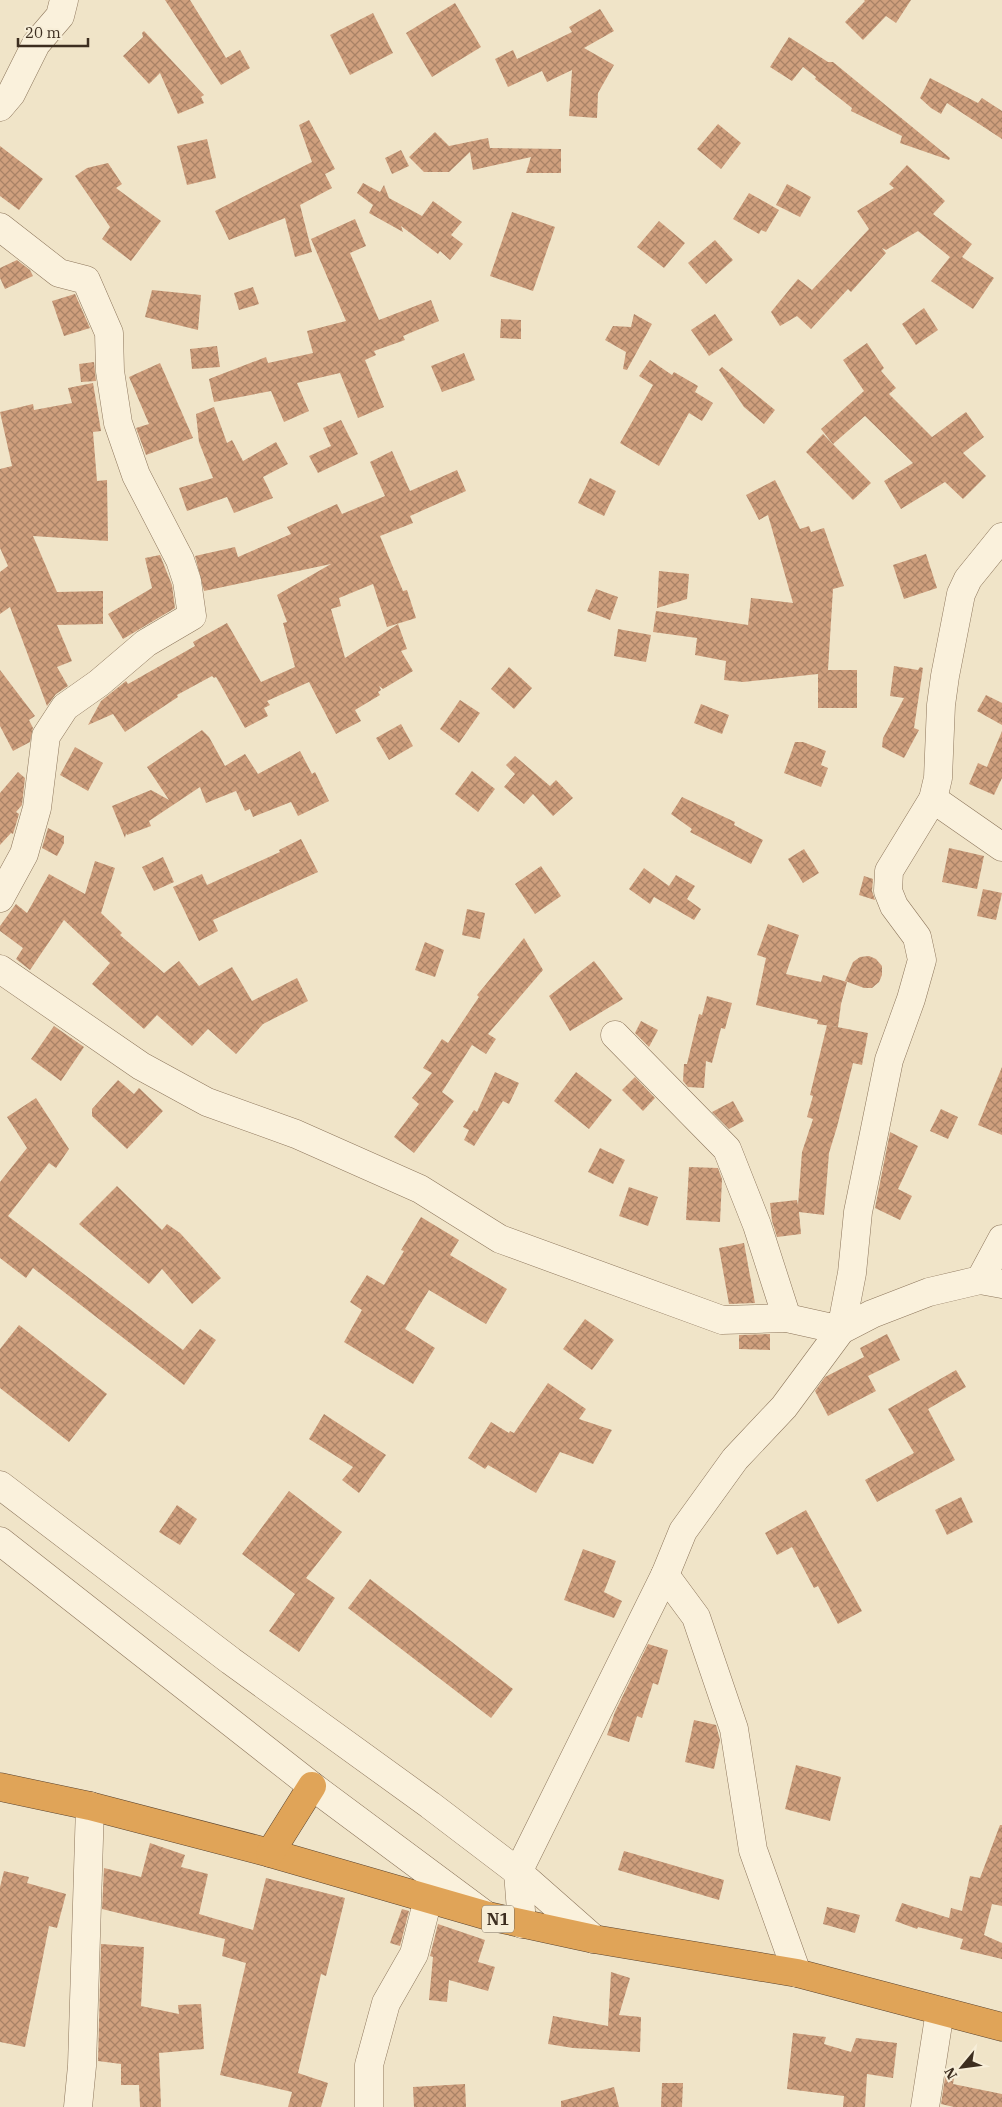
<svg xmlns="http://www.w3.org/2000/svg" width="1002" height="2107" viewBox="0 0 1002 2107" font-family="'IBM Plex Serif',serif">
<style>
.building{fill:url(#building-cross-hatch)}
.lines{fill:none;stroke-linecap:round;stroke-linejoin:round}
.minor-casing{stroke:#8d765c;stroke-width:29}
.highway-casing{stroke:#5b4430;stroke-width:29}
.minor{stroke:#faf1dc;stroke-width:28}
.highway{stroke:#e0a458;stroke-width:28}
.labels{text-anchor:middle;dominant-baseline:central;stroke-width:4.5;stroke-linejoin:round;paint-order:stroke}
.shield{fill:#f7eed8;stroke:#756857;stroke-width:1}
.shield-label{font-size:16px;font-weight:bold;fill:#3d2e20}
</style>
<defs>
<pattern id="building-cross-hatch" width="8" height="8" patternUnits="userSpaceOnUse" patternTransform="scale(1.25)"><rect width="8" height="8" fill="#cf9f7d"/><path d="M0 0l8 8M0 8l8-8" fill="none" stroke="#a98266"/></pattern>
</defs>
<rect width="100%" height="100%" fill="#f0e4c8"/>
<g class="building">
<polygon points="165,0 190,0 226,58 240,50 250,68 221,85"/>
<polygon points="864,0 911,0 896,23 886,16 863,40 845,22 865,1"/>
<polygon points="455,3 481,47 432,77 406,33"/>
<polygon points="600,9 614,31 584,48 614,65 598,93 597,118 569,116 572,70 547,82 542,71 508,87 495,59 513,50 517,59 572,32 569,27"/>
<polygon points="373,13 393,53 350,75 330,35"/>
<polygon points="144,31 204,95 201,97 204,103 178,114 160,73 149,84 123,56 143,37 142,33"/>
<polygon points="789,37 828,62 833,62 950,158 949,160 900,143 902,136 851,111 852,108 815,79 816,77 803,67 792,81 770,67"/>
<polygon points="930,78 978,103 982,98 1002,111 1002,139 947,103 941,114 931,108 920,98"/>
<polygon points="309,120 335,169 325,174 332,188 300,205 312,252 295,257 285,218 229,240 215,211 312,162 299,125"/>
<polygon points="718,124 741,143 721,169 697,149"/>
<polygon points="435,132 449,146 488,138 490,148 561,149 561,173 526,173 531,157 473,170 470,152 449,172 424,172 409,157"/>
<polygon points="207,139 216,178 187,185 177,146"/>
<polygon points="0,146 43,179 19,210 0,196"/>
<polygon points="401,150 409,166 392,174 385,158"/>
<polygon points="108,163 122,184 116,188 161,221 131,261 102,239 110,227 75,176 87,168"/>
<polygon points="907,165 945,201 933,214 972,244 962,257 994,278 973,309 931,281 950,257 918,231 886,250 882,248 886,253 851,292 848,289 811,329 797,316 780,326 771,312 798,279 812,290 869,229 857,211 894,188 889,184"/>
<polygon points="363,183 380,192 384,185 389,198 422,216 433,201 462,222 451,235 463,244 450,260 440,251 438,254 401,226 403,232 369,213 373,205 357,193"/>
<polygon points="787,184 811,197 800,217 776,205"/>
<polygon points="749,193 779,210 766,232 761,230 759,234 733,219"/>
<polygon points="512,212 555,227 533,291 490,276"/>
<polygon points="355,219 366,246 350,253 379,320 431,300 439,321 403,336 405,340 374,351 376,355 365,360 384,407 358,418 340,373 297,383 309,411 284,422 271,391 214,402 209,379 266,357 268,363 313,353 307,331 346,321 311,239"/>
<polygon points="659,221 685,243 664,268 637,247"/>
<polygon points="715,240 733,260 706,284 688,263"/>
<polygon points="17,260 30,270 33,276 5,289 0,278 0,268"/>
<polygon points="253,287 259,304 239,310 234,293"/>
<polygon points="152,290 201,295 198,330 145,317"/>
<polygon points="75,294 90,328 64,336 52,301"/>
<polygon points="924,308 938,330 916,345 902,324"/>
<polygon points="634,314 652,324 627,370 623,369 626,352 605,340 613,326 631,327"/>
<polygon points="715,314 733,340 709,356 691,330"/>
<polygon points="501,319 521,320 521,339 500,338"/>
<polygon points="867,343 884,368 881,371 896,388 889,394 932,437 966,412 984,437 963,453 986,476 963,499 945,482 901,509 884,481 913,463 865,416 833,444 821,429 864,391 843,360"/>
<polygon points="217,346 220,367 192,369 190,349"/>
<polygon points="464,353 475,380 442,392 431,366"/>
<polygon points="650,360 672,375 674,372 698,386 695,392 713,403 702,421 689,413 659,466 620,443 653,385 639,376"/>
<polygon points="94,362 96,381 81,382 79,364"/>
<polygon points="160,363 193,438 146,455 136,428 149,424 129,377"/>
<polygon points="722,367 775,410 764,424 744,407 719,370"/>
<polygon points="93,383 101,431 93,432 97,481 107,480 108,541 33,536 57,592 103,591 103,624 57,625 72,661 57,667 68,686 56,694 47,706 10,607 0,614 0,572 8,566 0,548 0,469 12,466 0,412 33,404 34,410 72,403 68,388"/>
<polygon points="214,407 227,443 232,440 243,461 276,442 288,464 263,477 273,498 234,513 227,497 187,511 179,488 213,478 199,442 196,414"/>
<polygon points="341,420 358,454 318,473 309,456 331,446 323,428"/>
<polygon points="823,434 871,483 853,500 806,452"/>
<polygon points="392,451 410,491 457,470 466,491 410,516 413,523 380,536 403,591 407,590 416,618 387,627 373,584 339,598 341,606 331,609 345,658 398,624 407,649 401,651 413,671 383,689 379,686 381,690 378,692 380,695 355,710 361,721 336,734 309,682 267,701 270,705 264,708 268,716 245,728 219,682 216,677 214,678 212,676 177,695 178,697 125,732 113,714 88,725 101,701 126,681 128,684 195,646 193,642 227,623 261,682 295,667 283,623 287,622 277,595 331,564 204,591 195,556 235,547 238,557 291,534 287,527 337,504 342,514 385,496 370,462"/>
<polygon points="590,478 616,491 604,516 578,503"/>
<polygon points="775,480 800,529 809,526 811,532 824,528 844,586 833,589 828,670 857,670 857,708 818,708 818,674 743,682 724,680 726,661 695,655 697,638 653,632 656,611 748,625 751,598 793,603 768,515 759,520 746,495"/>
<polygon points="926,554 937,588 904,599 893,565"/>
<polygon points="160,555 172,585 175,608 123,639 108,614 152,588 145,558"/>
<polygon points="659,571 689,574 687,599 657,608"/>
<polygon points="596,589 618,597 610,620 587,611"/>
<polygon points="618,629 651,635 646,662 614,656"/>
<polygon points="894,666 918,670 920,667 923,668 914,728 919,730 904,758 882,747 883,738 904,698 890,696"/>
<polygon points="509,667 532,688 514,709 491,689"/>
<polygon points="0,670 35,716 29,720 33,728 30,742 13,751 0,726"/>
<polygon points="986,695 1002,703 1002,725 977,711"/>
<polygon points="460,700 480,713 459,743 440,729"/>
<polygon points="701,704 729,715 722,734 694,723"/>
<polygon points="401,724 413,746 389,760 376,738"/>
<polygon points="202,730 209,737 225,766 245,754 258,774 300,751 312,774 315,772 329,801 298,816 291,802 253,817 250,809 245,811 236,791 206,803 200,787 149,821 151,826 127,835 126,833 125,838 112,806 151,790 169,800 147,767"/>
<polygon points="1002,731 1002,778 994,795 969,784 978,763 987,767"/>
<polygon points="795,742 803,742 826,751 821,765 828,768 821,787 784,773"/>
<polygon points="75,747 103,763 88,791 60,775"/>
<polygon points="515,756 550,786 556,780 573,798 553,816 533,794 524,804 504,787 515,774 506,765"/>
<polygon points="472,771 495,789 478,812 455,794"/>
<polygon points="18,772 25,778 22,805 16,812 19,814 13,834 11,833 0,845 0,793"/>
<polygon points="682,797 735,822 734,825 763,840 751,864 690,832 692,829 671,814"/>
<polygon points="48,828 64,836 64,843 57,856 42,848"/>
<polygon points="301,839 318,872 213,920 218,931 199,941 173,887 202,874 207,885 280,852 279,850"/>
<polygon points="949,848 984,856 977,889 942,882"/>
<polygon points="804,849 819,873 803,883 788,859"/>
<polygon points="163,857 174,882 154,891 142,867"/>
<polygon points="95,861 115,868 101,913 122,933 120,935 164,973 179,961 199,986 232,967 252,1001 297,978 308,1001 263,1024 236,1054 208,1029 192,1046 157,1015 144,1029 92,984 110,963 64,920 30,970 16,959 23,948 0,931 0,926 16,904 27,913 49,874 85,894"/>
<polygon points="541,866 561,896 535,914 515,884"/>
<polygon points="644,868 669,886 676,875 695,886 687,899 701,909 694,920 654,897 650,904 629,889"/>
<polygon points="864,876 873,879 872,891 875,900 859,895"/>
<polygon points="983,889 1002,893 996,920 977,916"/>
<polygon points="467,909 485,913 480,939 462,935"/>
<polygon points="768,924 799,935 786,974 821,982 823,975 847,982 841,1004 838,1027 817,1024 818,1020 756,1005 766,958 757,955"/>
<polygon points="524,938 543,970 488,1034 496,1039 486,1054 472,1045 442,1092 454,1101 414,1153 394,1137 419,1104 412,1098 432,1073 423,1068 442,1039 448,1043 479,997 477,995"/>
<polygon points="425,942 444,950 435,977 415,970"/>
<polygon points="869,956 876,959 882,966 882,975 879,982 872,988 864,988 845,981 853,962 860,957"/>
<polygon points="594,961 623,999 570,1031 549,996"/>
<polygon points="707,996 732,1003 725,1029 721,1028 712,1063 706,1061 704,1088 688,1087 683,1081 684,1064 687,1064 699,1014 702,1015"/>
<polygon points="641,1021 658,1030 649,1047 635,1033"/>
<polygon points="827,1025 868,1033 862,1065 853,1063 837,1127 829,1153 824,1215 799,1212 801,1234 777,1237 772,1221 770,1203 797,1200 798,1205 802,1152 813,1119 807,1117 813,1096 810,1095"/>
<polygon points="54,1026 84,1047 61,1081 31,1059"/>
<polygon points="1002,1067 1002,1135 978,1125"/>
<polygon points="495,1072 519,1083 509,1104 503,1101 474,1146 464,1140 469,1130 463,1127 474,1110 477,1112"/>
<polygon points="576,1072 612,1100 589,1129 554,1101"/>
<polygon points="635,1077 655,1098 643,1111 622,1090"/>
<polygon points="118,1080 134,1094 139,1088 163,1111 127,1149 92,1116 92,1109"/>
<polygon points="36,1098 69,1149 56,1168 49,1163 8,1216 183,1350 200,1329 216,1340 184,1385 33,1268 26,1278 0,1258 0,1182 27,1148 7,1117"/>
<polygon points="733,1101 744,1121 729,1129 712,1112"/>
<polygon points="941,1109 958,1117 948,1139 930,1131"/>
<polygon points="890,1132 918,1146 898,1189 912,1196 900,1220 875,1208"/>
<polygon points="600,1148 625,1160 613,1184 588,1172"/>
<polygon points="689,1167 718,1168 722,1179 720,1222 686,1220"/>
<polygon points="117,1186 162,1230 167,1224 180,1233 221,1278 192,1304 162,1269 149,1284 79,1224"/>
<polygon points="629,1187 658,1197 648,1226 619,1216"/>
<polygon points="421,1217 459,1240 450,1255 507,1289 486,1324 429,1290 405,1329 435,1348 413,1384 344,1342 362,1310 350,1302 367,1275 384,1285 404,1251 401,1250"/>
<polygon points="744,1243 755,1303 729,1304 719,1248"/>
<polygon points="585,1319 614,1340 592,1370 563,1349"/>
<polygon points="19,1325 107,1394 69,1442 0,1388 0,1349"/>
<polygon points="770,1334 770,1350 739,1349 739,1335"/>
<polygon points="887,1334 900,1360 868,1376 876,1391 828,1416 815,1391 825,1377 864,1357 860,1348"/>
<polygon points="956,1370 966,1387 928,1409 955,1460 877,1502 865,1480 914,1453 888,1409"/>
<polygon points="548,1383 586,1409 579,1419 612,1430 593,1464 560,1452 536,1493 488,1465 485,1469 468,1458 491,1422 509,1433 510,1431 514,1433"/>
<polygon points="324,1414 386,1455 359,1493 342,1480 353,1467 309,1439"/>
<polygon points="289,1491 342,1532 306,1578 335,1598 299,1652 269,1631 295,1594 242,1554"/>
<polygon points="961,1497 973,1522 947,1535 935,1510"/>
<polygon points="177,1505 197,1519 180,1545 159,1532"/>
<polygon points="806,1510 862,1611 838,1624 818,1586 814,1588 792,1547 777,1555 765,1533"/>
<polygon points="583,1549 616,1561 604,1592 622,1601 614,1618 564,1600"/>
<polygon points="370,1579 513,1689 491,1718 348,1608"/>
<polygon points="648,1644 668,1650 658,1685 653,1683 642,1718 637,1716 629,1742 607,1735 615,1712"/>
<polygon points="694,1720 716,1725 720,1740 714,1769 685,1762"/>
<polygon points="796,1765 841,1777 830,1821 785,1809"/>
<polygon points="1000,1825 1002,1825 1002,1906 992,1904 984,1935 1002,1943 1002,1959 960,1949 963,1939 918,1927 917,1929 895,1921 902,1903 949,1918 951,1908 962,1911 970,1876 980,1878"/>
<polygon points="150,1843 185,1855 181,1867 208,1874 199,1914 253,1930 266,1878 345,1898 326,1976 321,1974 298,2073 328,2083 321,2107 288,2107 292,2092 220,2075 246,1963 222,1956 225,1939 102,1909 104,1868 141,1877"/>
<polygon points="624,1851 724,1880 719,1900 618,1870"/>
<polygon points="4,1871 29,1877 27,1883 66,1894 57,1928 49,1926 25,2047 0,2042 0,1887"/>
<polygon points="827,1907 860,1915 855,1933 823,1924"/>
<polygon points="402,1909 409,1911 400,1946 390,1943"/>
<polygon points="438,1924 485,1940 478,1962 495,1967 488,1991 449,1980 447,2002 429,2000 433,1957 430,1956"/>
<polygon points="101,1944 144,1947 141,2006 179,2014 178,2005 201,2004 204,2049 159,2053 161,2107 140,2107 139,2085 121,2085 121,2064 98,2061"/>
<polygon points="611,1972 630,1978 619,2015 641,2017 640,2052 573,2048 548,2044 553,2016 608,2026"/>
<polygon points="793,2033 826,2037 824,2044 851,2052 856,2038 897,2043 893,2078 867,2074 865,2107 843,2107 844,2096 787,2089"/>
<polygon points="946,2071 955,2073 953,2084 1002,2094 1002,2107 954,2107 941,2104"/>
<polygon points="662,2083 683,2083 682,2107 661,2107"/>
<polygon points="465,2084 466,2107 414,2107 413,2087"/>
<polygon points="614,2087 619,2107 561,2107 561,2101"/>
</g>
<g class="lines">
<g class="minor-casing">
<g id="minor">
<polyline points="0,107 11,94 36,44 60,16 64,0"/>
<polyline points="0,227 59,273 86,280 109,333 110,371 118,423 136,475 180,560 187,581 192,616 146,643 99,683 65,707 46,736 37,808 24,854 0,898"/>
<polyline points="933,799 1002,847"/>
<polyline points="0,969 141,1066 207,1102 296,1134 420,1189 500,1239 722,1320 787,1318 841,1330 852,1273 858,1212 889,1060 911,999 922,960 917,937 894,906 888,891 889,871 933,799 938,778 941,705 945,676 961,594 968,579 1002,537"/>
<polyline points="615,1035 727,1149 757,1225 787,1318"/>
<polyline points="980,1280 1002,1239"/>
<polyline points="0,1485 231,1661 430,1805 518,1872 594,1939"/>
<polyline points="0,1541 312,1786 484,1914"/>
<polyline points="665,1575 696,1617 734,1729 753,1850 797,1973"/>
<polyline points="522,1924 518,1872 665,1575 683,1531 735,1459 784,1407 841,1330 872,1314 929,1292 980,1280 1002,1284"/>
<polyline points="78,2107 82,2066 90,1806"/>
<polyline points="369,2107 369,2065 386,2003 414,1954 428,1899"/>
<polyline points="925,2107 940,2011"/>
</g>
</g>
<g class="highway-casing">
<g id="highway">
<polyline points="0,1787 90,1806 270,1853 488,1916 594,1939 797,1973 1002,2027"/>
<polyline points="270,1853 312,1786"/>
</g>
</g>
<use href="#minor" class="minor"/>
<use href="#highway" class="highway"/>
</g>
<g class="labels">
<rect class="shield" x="482" y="1905.5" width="32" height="27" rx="4"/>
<g class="shield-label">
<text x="498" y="1919">N1</text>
</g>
</g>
<g transform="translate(962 2067) rotate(241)" stroke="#f7eed8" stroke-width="4" paint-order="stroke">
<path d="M0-4L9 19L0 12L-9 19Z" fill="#3d2e20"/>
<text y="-8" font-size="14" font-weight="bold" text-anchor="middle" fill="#3d2e20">N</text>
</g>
<path d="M18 38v8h70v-8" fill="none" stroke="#3d2e20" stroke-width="2.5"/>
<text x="25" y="38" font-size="15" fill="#3d2e20" stroke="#f7eed8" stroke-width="4" paint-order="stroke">20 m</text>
</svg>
